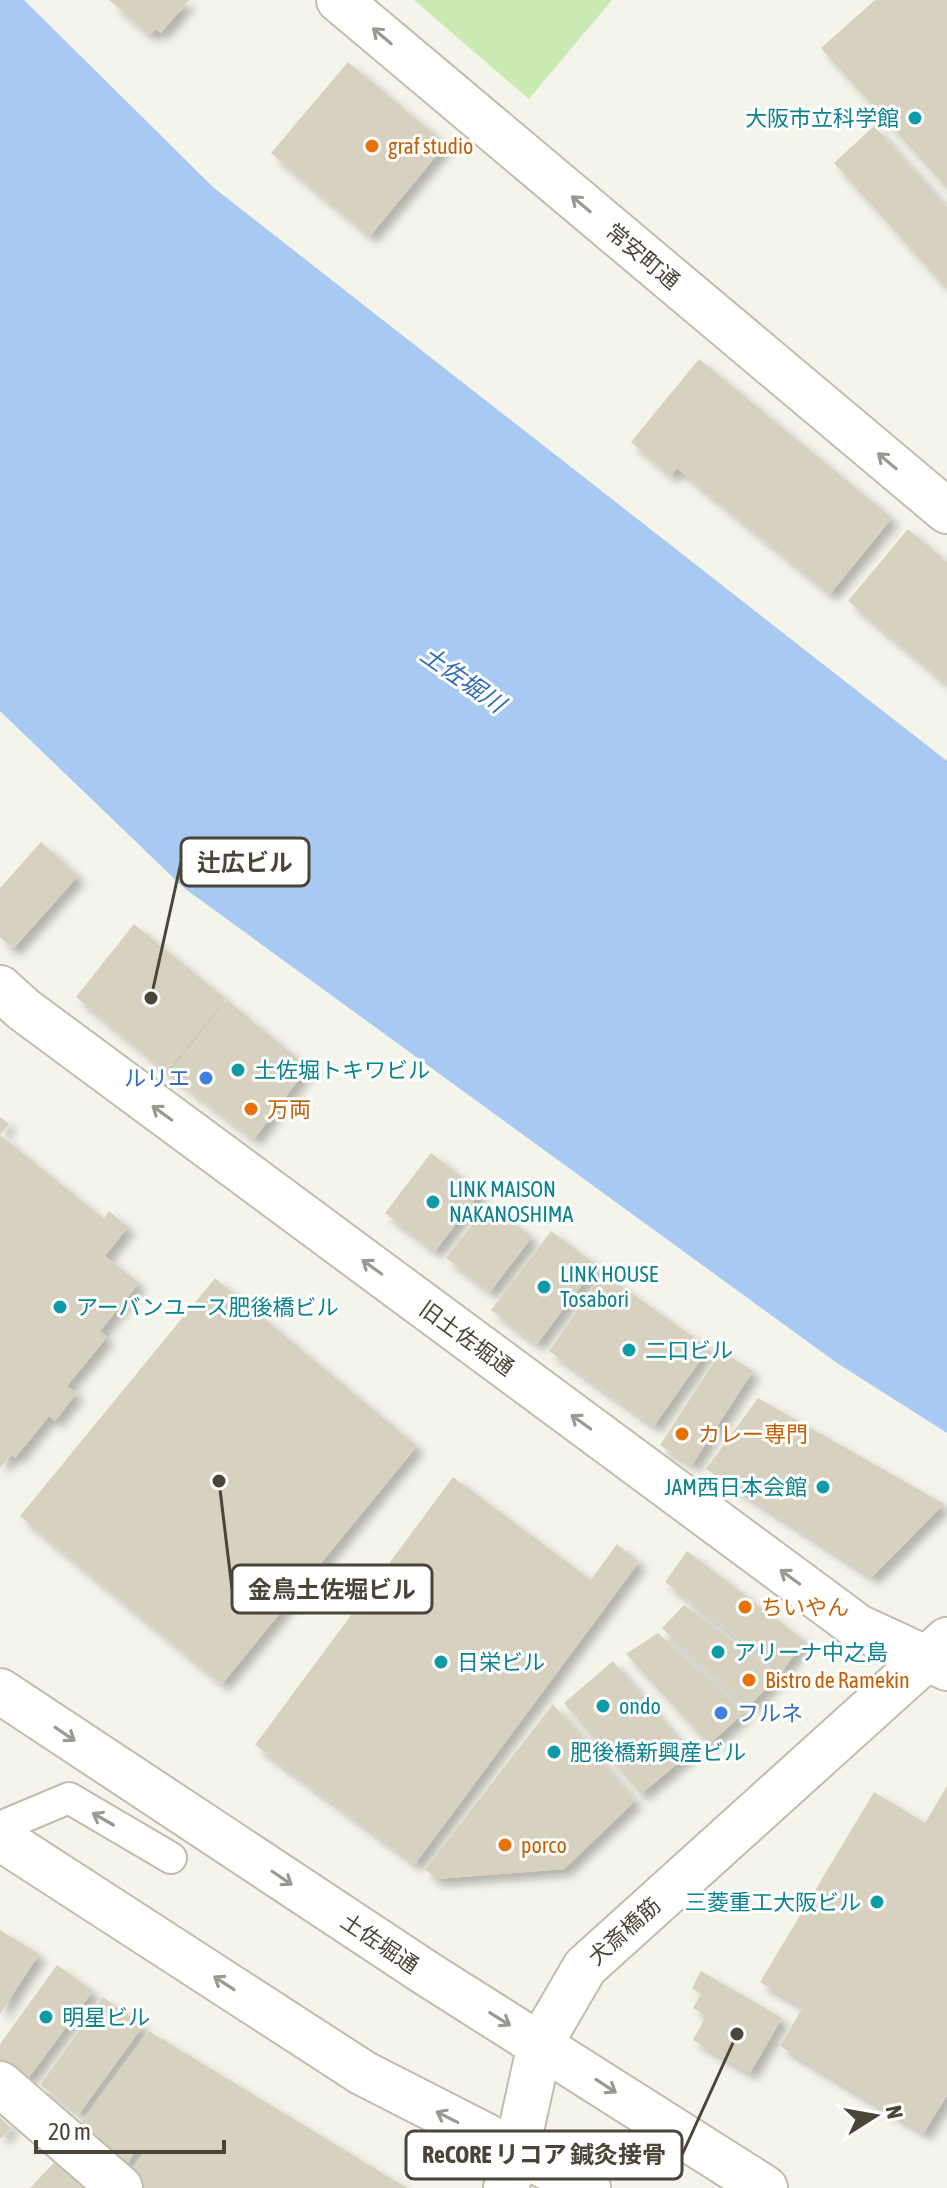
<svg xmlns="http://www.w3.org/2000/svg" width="947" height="2188" viewBox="0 0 947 2188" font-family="'Asap Condensed','Noto Sans JP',sans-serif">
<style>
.green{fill:#caeab3}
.water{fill:#a7c9f2}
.building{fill:#d7d1c0;filter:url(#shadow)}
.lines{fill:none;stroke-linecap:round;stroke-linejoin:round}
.service-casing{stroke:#c1bdad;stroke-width:34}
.minor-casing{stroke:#c1bdad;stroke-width:48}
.tertiary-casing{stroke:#c1bdad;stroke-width:48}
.service{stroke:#fff;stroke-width:30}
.minor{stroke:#fff;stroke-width:44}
.tertiary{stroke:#fff;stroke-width:44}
.oneway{stroke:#9b9992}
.culture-dot{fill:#0f9aa8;stroke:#fff;stroke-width:3}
.food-dot{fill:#e8710a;stroke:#fff;stroke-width:3}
.shop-dot{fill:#3f7fe0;stroke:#fff;stroke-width:3}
.labels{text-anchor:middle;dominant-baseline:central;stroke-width:6;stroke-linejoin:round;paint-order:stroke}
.culture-label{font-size:22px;fill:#0d838f;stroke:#fff;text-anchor:start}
.food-label{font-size:22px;fill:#c56008;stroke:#fff;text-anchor:start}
.street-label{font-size:22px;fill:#4a4538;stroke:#fff}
.shop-label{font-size:22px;fill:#366cbe;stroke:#fff;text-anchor:end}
.water-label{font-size:24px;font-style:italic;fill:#2e6cb9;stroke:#fff}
.leader{fill:none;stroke:#4a4538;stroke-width:3}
.callout-dot{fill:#4a4538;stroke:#fff;stroke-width:3}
.callout{fill:#fff;stroke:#4a4538;stroke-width:3}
.callout-label{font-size:24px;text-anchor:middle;font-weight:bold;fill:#4a4538}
</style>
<defs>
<filter id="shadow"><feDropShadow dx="7" dy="7" stdDeviation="4" flood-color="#0004"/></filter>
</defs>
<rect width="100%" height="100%" fill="#f5f4eb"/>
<polygon class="green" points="414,0 612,0 529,99"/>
<polygon class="water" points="0,0 24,0 214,188 947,761 947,1433 837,1363 184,888 0,711"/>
<g class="building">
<polygon points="109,0 189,0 161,33 156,29 150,35"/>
<polygon points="875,0 947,0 947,188 821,48"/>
<polygon points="348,62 446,144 370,236 271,153"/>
<polygon points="874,126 947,207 947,289 834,163"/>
<polygon points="699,359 892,518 830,594 677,468 671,476 631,442"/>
<polygon points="908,529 947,562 947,684 848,601"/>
<polygon points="41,842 78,876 13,949 0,937 0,888"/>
<polygon points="134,924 226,999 167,1072 76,997"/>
<polygon points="227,1000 308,1067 254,1139 168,1073"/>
<polygon points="0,1117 9,1124 0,1135 104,1219 109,1211 128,1227 105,1256 139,1283 100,1331 107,1337 67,1386 77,1393 55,1421 49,1416 15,1458 12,1454 0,1468"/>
<polygon points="431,1153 481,1192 435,1251 385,1213"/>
<polygon points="489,1203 532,1237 490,1292 446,1258"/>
<polygon points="551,1231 597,1265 537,1344 491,1310"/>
<polygon points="603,1273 709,1348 654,1426 549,1351"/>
<polygon points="215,1278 417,1446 222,1684 20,1516"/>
<polygon points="721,1351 753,1371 692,1465 660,1445"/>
<polygon points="758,1398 944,1504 872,1577 706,1469"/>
<polygon points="453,1477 591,1580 617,1544 639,1562 415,1864 255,1745"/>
<polygon points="687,1551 805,1641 782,1671 665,1582"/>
<polygon points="684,1605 780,1675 748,1707 662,1628"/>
<polygon points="658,1633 745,1712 709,1744 626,1654"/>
<polygon points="613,1661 690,1753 641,1794 564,1703"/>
<polygon points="553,1704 635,1801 564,1869 436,1879 425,1869"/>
<polygon points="947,1786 947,2095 924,2133 780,2046 803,2007 760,1982 874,1792 925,1823"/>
<polygon points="0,1930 39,1954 0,2014"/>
<polygon points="57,1965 93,1991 27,2080 0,2060 0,2044"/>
<polygon points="701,1971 782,2018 750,2073 693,2040 706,2016 693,2008 701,1994 692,1988"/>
<polygon points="103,1997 143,2026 79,2114 40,2085"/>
<polygon points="149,2031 407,2188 143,2188 128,2175 143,2154 136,2150 126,2166 74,2132"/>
<polygon points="0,2117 11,2128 0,2139"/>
<polygon points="61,2155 96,2188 30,2188"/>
</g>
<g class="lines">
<g class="service-casing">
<polyline id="service" points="0,1827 69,1798 171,1858"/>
</g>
<g class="minor-casing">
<g id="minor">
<polyline points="339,0 947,511"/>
<polyline points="0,988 23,1009 858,1627 947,1668"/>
<polyline points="0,2084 120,2188"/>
<polyline points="506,2188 516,2153"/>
</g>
</g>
<g class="tertiary-casing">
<g id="tertiary">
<polyline points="0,1691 426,1973 765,2188"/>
<polyline points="0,1838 363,2073 588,2188"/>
<polyline points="516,2153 540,2044 585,1967 947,1640"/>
</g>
</g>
<use href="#service" class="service"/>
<use href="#minor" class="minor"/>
<use href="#tertiary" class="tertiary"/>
</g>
<defs><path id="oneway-shaft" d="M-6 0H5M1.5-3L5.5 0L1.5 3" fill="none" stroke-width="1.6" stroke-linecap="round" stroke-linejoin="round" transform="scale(2)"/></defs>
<g class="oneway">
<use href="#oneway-shaft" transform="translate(382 36) rotate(-140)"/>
<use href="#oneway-shaft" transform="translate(581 204) rotate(-140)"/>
<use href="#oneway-shaft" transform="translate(887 461) rotate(-140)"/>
<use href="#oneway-shaft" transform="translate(162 1113) rotate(-144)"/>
<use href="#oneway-shaft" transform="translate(372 1267) rotate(-144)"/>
<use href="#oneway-shaft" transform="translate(581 1422) rotate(-144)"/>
<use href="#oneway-shaft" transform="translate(790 1577) rotate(-144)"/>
<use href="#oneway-shaft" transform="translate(65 1734) rotate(34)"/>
<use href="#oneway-shaft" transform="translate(103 1819) rotate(-150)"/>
<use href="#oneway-shaft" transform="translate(282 1878) rotate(34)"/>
<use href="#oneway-shaft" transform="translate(224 1983) rotate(-147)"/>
<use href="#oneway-shaft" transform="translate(500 2019) rotate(32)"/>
<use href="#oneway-shaft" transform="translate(606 2086) rotate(33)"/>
<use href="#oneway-shaft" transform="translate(447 2117) rotate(-153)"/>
</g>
<g class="culture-dot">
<circle cx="915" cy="118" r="8"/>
<circle cx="238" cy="1070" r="8"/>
<circle cx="433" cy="1202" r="8"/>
<circle cx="544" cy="1287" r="8"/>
<circle cx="60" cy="1307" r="8"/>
<circle cx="629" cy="1350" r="8"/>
<circle cx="823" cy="1487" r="8"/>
<circle cx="718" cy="1652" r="8"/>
<circle cx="441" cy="1662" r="8"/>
<circle cx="603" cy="1706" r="8"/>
<circle cx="554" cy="1752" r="8"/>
<circle cx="877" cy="1902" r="8"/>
<circle cx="46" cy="2017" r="8"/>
</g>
<g class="food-dot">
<circle cx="372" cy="146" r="8"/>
<circle cx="251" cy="1109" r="8"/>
<circle cx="682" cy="1434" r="8"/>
<circle cx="745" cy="1607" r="8"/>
<circle cx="749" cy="1680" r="8"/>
<circle cx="505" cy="1845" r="8"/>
</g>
<g class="shop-dot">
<circle cx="206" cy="1078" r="8"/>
<circle cx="721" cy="1713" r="8"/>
</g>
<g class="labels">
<g class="culture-label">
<text x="899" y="118" text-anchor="end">大阪市立科学館</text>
<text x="254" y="1070">土佐堀トキワビル</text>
<text x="449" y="1189">LINK MAISON<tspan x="449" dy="25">NAKANOSHIMA</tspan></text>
<text x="560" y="1274">LINK HOUSE<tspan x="560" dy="25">Tosabori</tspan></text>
<text x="76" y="1307">アーバンユース肥後橋ビル</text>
<text x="645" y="1350">二口ビル</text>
<text x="807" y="1487" text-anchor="end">JAM西日本会館</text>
<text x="734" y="1652">アリーナ中之島</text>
<text x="457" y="1662">日栄ビル</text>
<text x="619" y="1706">ondo</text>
<text x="570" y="1752">肥後橋新興産ビル</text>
<text x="861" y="1902" text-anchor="end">三菱重工大阪ビル</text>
<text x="62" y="2017">明星ビル</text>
</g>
<g class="food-label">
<text x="388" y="146">graf studio</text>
<text x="267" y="1109">万両</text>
<text x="698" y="1434">カレー専門</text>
<text x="761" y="1607">ちいやん</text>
<text x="765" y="1680">Bistro de Ramekin</text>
<text x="521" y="1845">porco</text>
</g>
<g class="street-label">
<text transform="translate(643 256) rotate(40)">常安町通</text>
<text transform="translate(467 1338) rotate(36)">旧土佐堀通</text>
<text transform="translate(624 1931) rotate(-42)">犬斎橋筋</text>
<text transform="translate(380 1943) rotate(34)">土佐堀通</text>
</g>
<g class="shop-label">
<text x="190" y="1078">ルリエ</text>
<text x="737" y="1713" text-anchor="start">フルネ</text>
</g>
<g class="water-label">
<text transform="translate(463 679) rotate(35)">土佐堀川</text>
</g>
</g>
<path class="leader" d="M151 998L181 862M219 1481L232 1589M737 2034L682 2155"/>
<g class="callout-dot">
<circle cx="151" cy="998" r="8"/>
<circle cx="219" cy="1481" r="8"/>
<circle cx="737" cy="2034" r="8"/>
</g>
<g class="callout">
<rect x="181" y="838" width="128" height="48" rx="8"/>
<rect x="232" y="1565" width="200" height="48" rx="8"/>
<rect x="406" y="2131" width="276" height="48" rx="8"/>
</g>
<g class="callout-label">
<text x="245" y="871">辻広ビル</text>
<text x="332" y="1598">金鳥土佐堀ビル</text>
<text x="544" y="2163">ReCORE リコア 鍼灸接骨</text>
</g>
<g transform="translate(875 2116) rotate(79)" stroke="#ffffff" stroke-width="6" paint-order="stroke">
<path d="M0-6L14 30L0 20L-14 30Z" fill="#4a4538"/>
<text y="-12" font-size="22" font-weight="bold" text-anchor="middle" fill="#4a4538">N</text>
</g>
<path d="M36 2140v12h188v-12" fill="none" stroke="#4a4538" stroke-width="4"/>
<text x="48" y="2140" font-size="24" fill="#4a4538" stroke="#ffffff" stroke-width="6" paint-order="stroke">20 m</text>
</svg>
